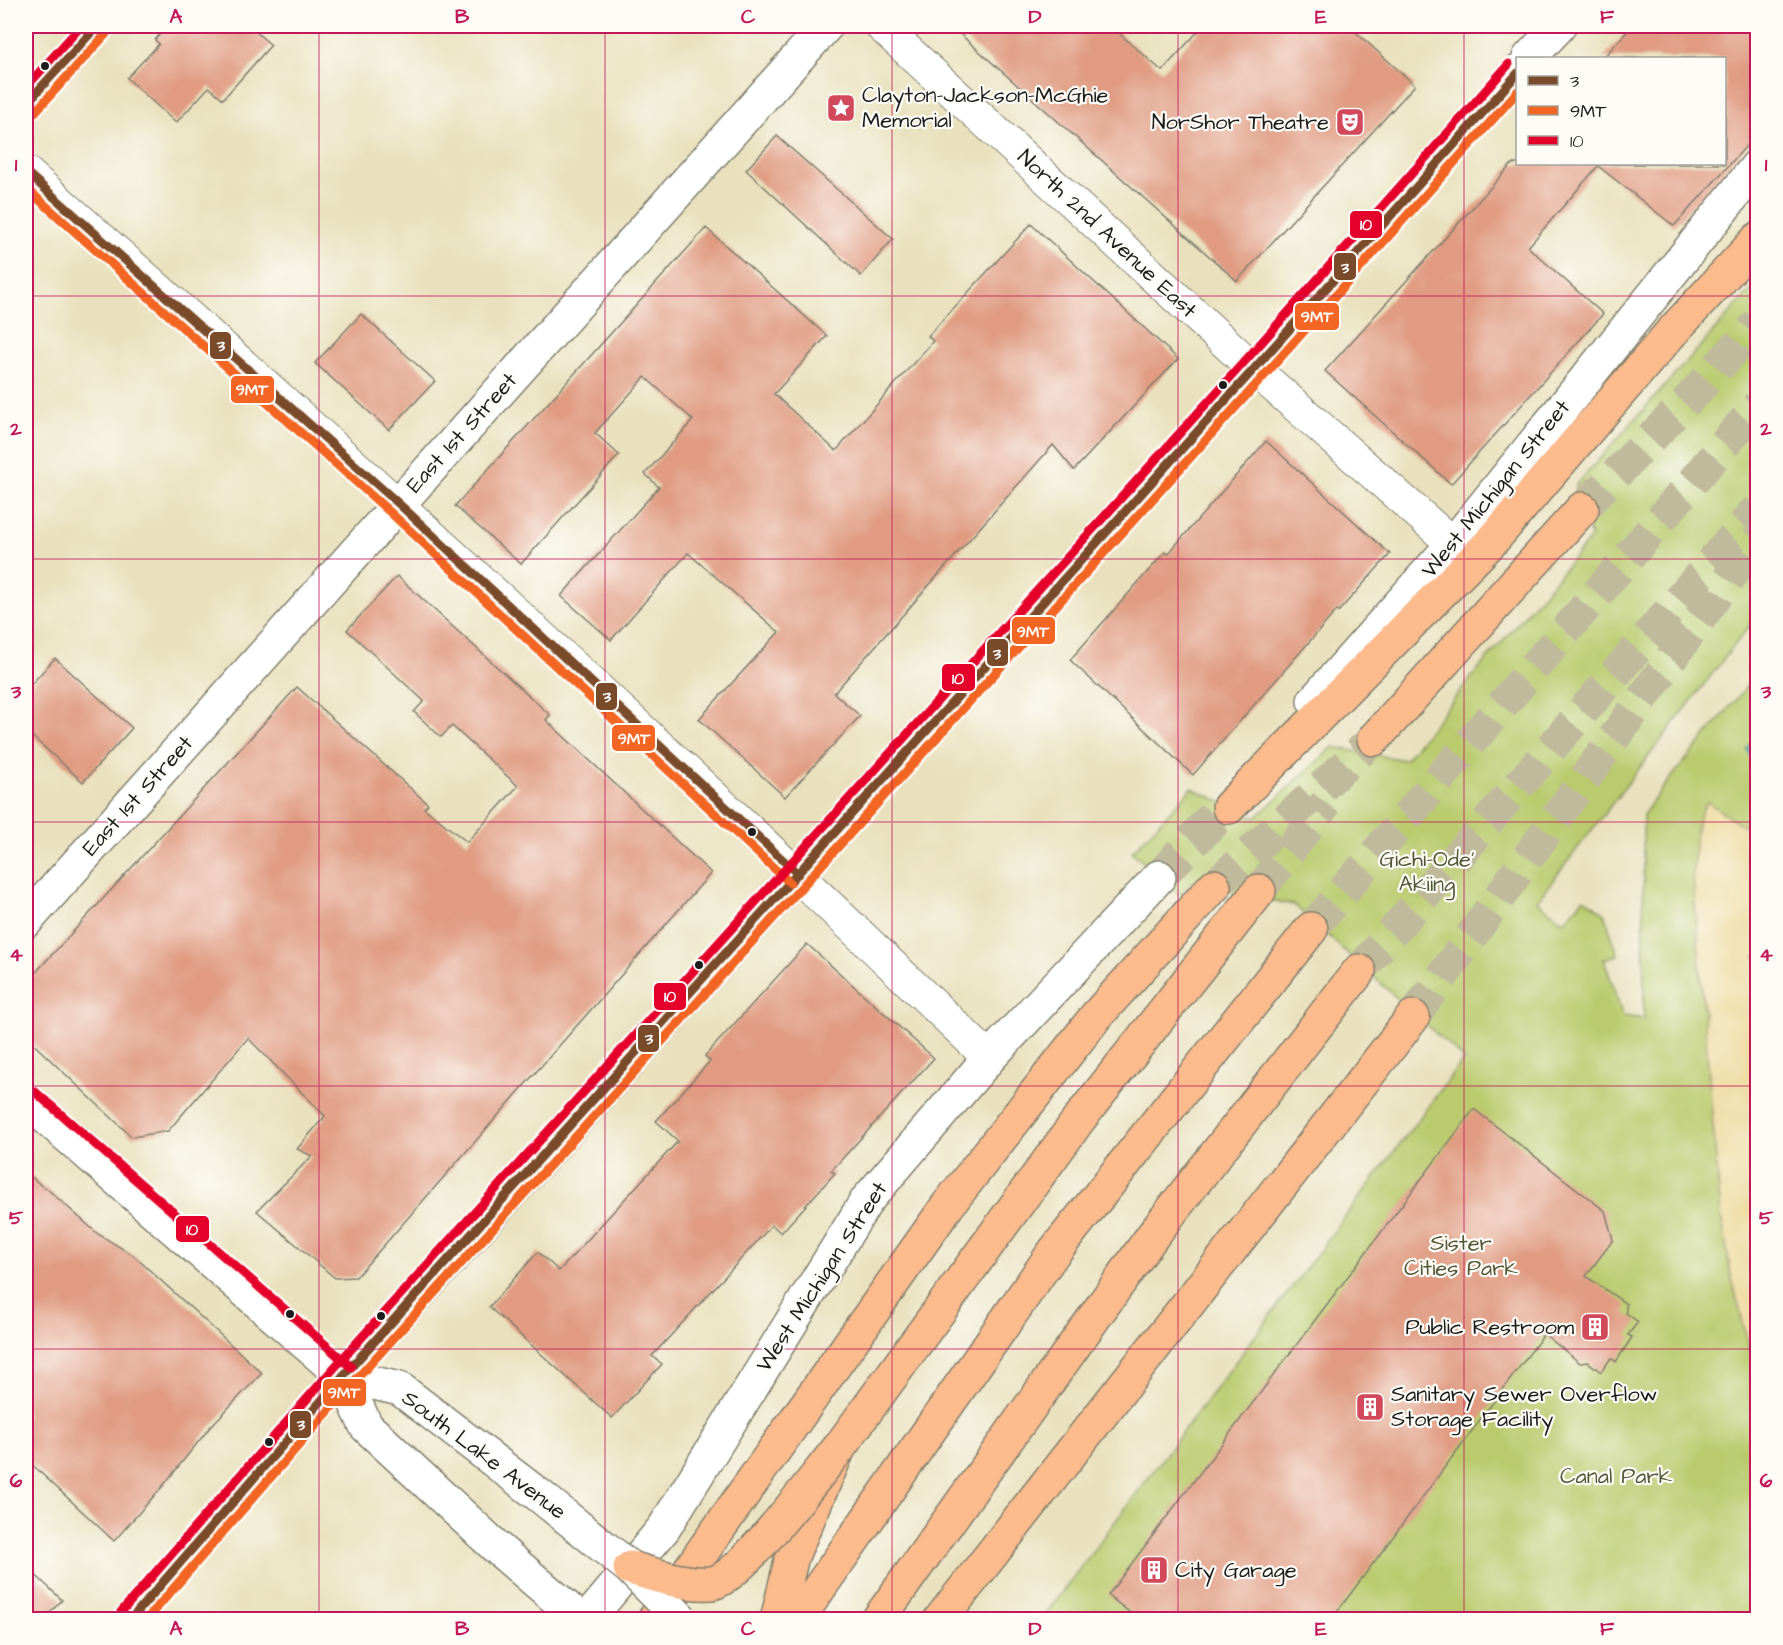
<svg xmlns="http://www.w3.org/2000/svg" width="1783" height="1645" viewBox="0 0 1783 1645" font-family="'Architects Daughter',sans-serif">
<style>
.green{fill:#baca6d;stroke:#6b7344;stroke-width:1.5}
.sand{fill:#eeda9e;stroke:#857b5d;stroke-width:1.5}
.water{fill:#54c2cc;stroke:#386f74;stroke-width:1.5}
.building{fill:#e09b82}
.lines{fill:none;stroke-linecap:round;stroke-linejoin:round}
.tertiary-tunnel{stroke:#c0ba9d;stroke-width:33;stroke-dasharray:33 16;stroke-linecap:butt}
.motorway-tunnel{stroke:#c0ba9d;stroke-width:33;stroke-dasharray:33 16;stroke-linecap:butt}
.minor-casing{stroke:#827e6c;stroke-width:34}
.tertiary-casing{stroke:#827e6c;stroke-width:36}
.motorway-casing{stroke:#827e6c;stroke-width:36}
.minor{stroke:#fff;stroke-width:32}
.tertiary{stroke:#fff;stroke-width:33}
.motorway{stroke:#fbbb8d;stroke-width:33}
.tertiary-bridge-casing{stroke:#827e6c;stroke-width:36;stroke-linecap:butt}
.motorway-bridge-casing{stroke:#827e6c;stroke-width:36;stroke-linecap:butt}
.tertiary-bridge{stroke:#fff;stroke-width:33}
.motorway-bridge{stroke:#fbbb8d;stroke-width:33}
.bus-1-casing{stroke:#fdfcf7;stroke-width:14}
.bus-2-casing{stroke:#fdfcf7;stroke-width:14}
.bus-3-casing{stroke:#fdfcf7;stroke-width:14}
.bus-1{stroke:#7a4b2a;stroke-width:9}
.bus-2{stroke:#f26522;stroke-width:9}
.bus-3{stroke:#e4002b;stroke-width:9}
.grid{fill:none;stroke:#c2185b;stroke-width:1.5;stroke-opacity:0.55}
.bus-dot{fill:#1c1c1c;stroke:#fdfcf7;stroke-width:2}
.labels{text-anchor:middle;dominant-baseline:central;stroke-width:4.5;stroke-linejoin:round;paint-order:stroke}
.poi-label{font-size:22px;fill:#1c1c1c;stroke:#fdfcf7;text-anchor:start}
.street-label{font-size:22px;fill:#1c1c1c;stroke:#fdfcf7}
.park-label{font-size:22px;fill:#535938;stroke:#fdfcf7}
.line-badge{stroke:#fdfcf7;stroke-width:2}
.badge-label{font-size:16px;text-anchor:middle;font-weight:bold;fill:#fff}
.neatline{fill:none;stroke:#c2185b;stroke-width:2}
.grid-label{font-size:20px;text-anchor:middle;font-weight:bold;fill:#c2185b}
</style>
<rect width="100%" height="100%" fill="#fdfcf7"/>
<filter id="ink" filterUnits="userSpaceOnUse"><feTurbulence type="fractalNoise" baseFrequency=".0167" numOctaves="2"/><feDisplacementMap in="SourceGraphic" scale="12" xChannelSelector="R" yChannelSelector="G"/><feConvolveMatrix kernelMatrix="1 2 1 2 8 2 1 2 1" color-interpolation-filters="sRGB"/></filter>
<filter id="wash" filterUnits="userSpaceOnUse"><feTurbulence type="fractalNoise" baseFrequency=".008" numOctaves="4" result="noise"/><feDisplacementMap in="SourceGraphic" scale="24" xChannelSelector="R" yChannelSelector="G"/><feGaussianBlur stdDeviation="1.35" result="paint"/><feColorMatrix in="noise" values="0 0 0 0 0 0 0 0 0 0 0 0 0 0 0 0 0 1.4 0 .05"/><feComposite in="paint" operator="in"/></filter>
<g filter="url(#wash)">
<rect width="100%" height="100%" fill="#e9e1bd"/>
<polygon class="green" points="1757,283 1757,616 1537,901 1564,922 1584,898 1604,913 1618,955 1604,959 1623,1016 1644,1019 1643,815 1661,790 1757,674 1757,1619 1041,1620 1464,1059 1294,905 1191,883 1180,895 1132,852 1192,788 1255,818 1333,747 1405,760 1475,673 1591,538 1576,485"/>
<polygon class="sand" points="1707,802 1743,826 1757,821 1757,1372 1746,1335 1731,1275 1721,1214 1712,1114 1693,877 1696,830 1700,814"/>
<polygon class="water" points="1757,735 1757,765 1754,762 1747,749"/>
<g id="blocks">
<g class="building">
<polygon points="167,26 249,26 271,45 223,99 209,87 176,123 127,78 159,44 155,40"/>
<polygon points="951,26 1111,26 1162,71 1203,26 1349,26 1415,85 1237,281"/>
<polygon points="1632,26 1758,26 1758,133 1674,226 1598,166 1528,247 1603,314 1451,484 1325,371 1512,164 1725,164 1725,58 1603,58"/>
<polygon points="777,136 893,239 861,276 746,170"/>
<polygon points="1031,224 1178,359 1074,470 1053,445 834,693 860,716 785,797 699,719 779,632 688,553 611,640 561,596 659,487 645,474 693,420 645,377 595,433 619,455 521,564 455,506 706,228 827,336 774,394 836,451 933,341 928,336"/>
<polygon points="361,314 435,381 389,430 315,363"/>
<polygon points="1266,441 1390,554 1338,612 1337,610 1193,775 1070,660 1165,552 1168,554"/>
<polygon points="397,576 550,715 546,720 711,873 356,1277 335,1278 257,1211 312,1156 297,1149 325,1116 248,1038 168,1131 132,1137 26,1037 26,983 297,687 428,804 424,808 467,842 518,786 452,726 441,737 414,712 424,701 347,630"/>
<polygon points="55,658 132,728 83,782 26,731 26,690"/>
<polygon points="807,944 934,1058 831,1171 835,1173 781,1233 772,1225 652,1356 662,1364 612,1418 489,1307 538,1252 559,1271 678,1141 656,1121 710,1061 705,1056"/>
<polygon points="1474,1109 1605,1211 1613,1240 1586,1276 1626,1304 1626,1313 1638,1322 1628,1335 1632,1337 1616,1362 1611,1358 1601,1372 1588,1362 1580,1363 1544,1334 1331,1620 1139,1620 1108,1595"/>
<polygon points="26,1172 44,1188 45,1187 98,1234 133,1255 262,1373 211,1426 162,1487 114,1541 26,1459"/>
<polygon points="26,1566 62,1600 43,1620 26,1620"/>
</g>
</g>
</g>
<g filter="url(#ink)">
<use href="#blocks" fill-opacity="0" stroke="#827e6c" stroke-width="1.5"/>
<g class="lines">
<polyline class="tertiary-tunnel" points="1159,877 1223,804"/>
<g class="motorway-tunnel">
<polyline points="1582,509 1688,400 1758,323"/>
<polyline points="1159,877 1229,807"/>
<polyline points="1214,886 1374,739"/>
<polyline points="1259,891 1326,803"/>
<polyline points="1311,929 1758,405"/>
<polyline points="1359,971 1758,508"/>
<polyline points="1413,1017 1758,538"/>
</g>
<g class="minor-casing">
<g id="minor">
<polyline points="881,26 1254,369 1453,544"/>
<path d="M26,172C353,460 674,755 989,1058"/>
</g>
</g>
<g class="tertiary-casing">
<g id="tertiary">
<polyline points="1529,58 1559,26"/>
<polyline points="26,104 97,26"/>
<polyline points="1314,701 1453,544 1758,165"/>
<polyline points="26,921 826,26"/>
<polyline points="26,1100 343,1376 366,1426 496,1547 581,1620"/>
<polyline points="343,1376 400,1389 540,1496"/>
<polyline points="130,1620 343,1376 439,1272 1254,369 1518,72"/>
<polyline points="587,1620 664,1528 867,1200 989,1058 1159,877"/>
</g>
</g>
<g class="motorway-casing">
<g id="motorway">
<polyline points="1374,739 1582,509"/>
<polyline points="1229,807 1491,542 1670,334 1758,239"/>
<polyline points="654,1620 948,1205 1097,1015 1214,886"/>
<polyline points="777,1620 792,1556 839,1448 1080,1118 1259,891"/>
<polyline points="797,1620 1054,1252 1311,929"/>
<polyline points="878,1620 1153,1235 1359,971"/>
<polyline points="940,1620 1413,1017"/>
</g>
</g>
<use href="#minor" class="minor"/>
<use href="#tertiary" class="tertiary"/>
<use href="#motorway" class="motorway"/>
<g class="tertiary-bridge-casing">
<polyline id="tertiary-bridge" points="540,1496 630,1568 682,1620"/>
</g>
<g class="motorway-bridge-casing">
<path id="motorway-bridge" d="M630,1568C656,1575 684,1585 711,1583C740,1580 817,1474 839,1448"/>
</g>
<use href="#tertiary-bridge" class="tertiary-bridge"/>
<use href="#motorway-bridge" class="motorway-bridge"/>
<g class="bus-1-casing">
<g id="bus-1">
<polyline points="26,104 97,26"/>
<polyline points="26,172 399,504 798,874"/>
<polyline points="130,1620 343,1376 1254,369 1518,73"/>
</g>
</g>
<g class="bus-2-casing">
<g id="bus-2">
<polyline points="35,112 106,34"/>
<polyline points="26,188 391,513 790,883"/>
<polyline points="146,1620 352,1384 1263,377 1518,91"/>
</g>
</g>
<g class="bus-3-casing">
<g id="bus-3">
<polyline points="26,87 81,26"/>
<polyline points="34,1091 351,1367"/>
<polyline points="121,1612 334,1368 1245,361 1509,64"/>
</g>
</g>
<use href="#bus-1" class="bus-1"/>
<use href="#bus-2" class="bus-2"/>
<use href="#bus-3" class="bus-3"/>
</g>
</g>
<path class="grid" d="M319,26V1620M605,26V1620M892,26V1620M1178,26V1620M1464,26V1620M26,296H1758M26,559H1758M26,822H1758M26,1086H1758M26,1349H1758"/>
<defs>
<g id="sight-square" transform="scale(1.5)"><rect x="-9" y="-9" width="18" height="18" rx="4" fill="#d1495b" stroke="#fdfcf7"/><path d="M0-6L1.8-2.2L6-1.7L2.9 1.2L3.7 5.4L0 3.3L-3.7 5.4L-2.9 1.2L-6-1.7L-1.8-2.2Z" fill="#fff"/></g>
<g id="theatre-square" transform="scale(1.5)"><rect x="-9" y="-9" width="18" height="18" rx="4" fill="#d1495b" stroke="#fdfcf7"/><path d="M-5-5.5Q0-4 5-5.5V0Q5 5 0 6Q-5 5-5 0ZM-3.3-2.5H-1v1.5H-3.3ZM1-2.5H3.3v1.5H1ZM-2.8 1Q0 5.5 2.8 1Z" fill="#fff"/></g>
<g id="building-square" transform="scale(1.5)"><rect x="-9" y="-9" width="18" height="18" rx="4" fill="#d1495b" stroke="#fdfcf7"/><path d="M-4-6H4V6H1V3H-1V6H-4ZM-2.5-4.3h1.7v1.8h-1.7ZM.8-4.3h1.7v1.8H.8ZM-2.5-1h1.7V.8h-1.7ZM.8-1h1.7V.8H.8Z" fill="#fff"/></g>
</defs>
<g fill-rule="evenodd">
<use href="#sight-square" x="841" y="108"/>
<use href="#theatre-square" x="1350" y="122"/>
<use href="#building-square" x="1595" y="1327"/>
<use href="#building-square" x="1370" y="1407"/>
<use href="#building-square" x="1154" y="1570"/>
</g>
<g class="bus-dot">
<circle cx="45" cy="66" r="5"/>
<circle cx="1223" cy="385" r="5"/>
<circle cx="752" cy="832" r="5"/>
<circle cx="699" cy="965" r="5"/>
<circle cx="290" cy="1314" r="5"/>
<circle cx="381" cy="1316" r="5"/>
<circle cx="269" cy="1442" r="5"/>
</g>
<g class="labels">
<g class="poi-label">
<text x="862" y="95">Clayton-Jackson-McGhie<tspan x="862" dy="25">Memorial</tspan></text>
<text x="1329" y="122" text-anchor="end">NorShor Theatre</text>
<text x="1574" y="1327" text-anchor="end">Public Restroom</text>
<text x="1391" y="1394">Sanitary Sewer Overflow<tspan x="1391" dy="25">Storage Facility</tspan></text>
<text x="1175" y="1570">City Garage</text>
</g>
<g class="street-label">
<text transform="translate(1107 234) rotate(43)">North 2nd Avenue East</text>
<text transform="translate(462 433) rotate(-48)">East 1st Street</text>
<text transform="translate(1496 489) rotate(-51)">West Michigan Street</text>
<text transform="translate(138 796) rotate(-48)">East 1st Street</text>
<text transform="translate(822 1277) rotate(-57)">West Michigan Street</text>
<text transform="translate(484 1455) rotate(37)">South Lake Avenue</text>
</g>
<g class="park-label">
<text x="1427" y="859">Gichi-Ode'<tspan x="1427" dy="25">Akiing</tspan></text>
<text x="1461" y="1243">Sister<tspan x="1461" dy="25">Cities Park</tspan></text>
<text x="1616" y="1476">Canal Park</text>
</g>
</g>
<g class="line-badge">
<rect x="1349" y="210" width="34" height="29" rx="6" fill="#e4002b"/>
<rect x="1333" y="252" width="24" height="29" rx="6" fill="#7a4b2a"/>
<rect x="1294" y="302" width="46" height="29" rx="6" fill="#f26522"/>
<rect x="209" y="331" width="23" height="29" rx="6" fill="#7a4b2a"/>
<rect x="230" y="375" width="45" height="29" rx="6" fill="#f26522"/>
<rect x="1011" y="616" width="45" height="29" rx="6" fill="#f26522"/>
<rect x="986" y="638" width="23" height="29" rx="6" fill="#7a4b2a"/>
<rect x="941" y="663" width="35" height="29" rx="6" fill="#e4002b"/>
<rect x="595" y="682" width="23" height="29" rx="6" fill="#7a4b2a"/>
<rect x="611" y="724" width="45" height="28" rx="6" fill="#f26522"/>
<rect x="653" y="982" width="34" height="29" rx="6" fill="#e4002b"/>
<rect x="637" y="1024" width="23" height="29" rx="6" fill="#7a4b2a"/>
<rect x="175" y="1215" width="35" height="28" rx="6" fill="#e4002b"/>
<rect x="322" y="1378" width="45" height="29" rx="6" fill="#f26522"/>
<rect x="289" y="1410" width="23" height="29" rx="6" fill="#7a4b2a"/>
</g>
<g class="badge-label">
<text x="1366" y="230">10</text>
<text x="1345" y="273">3</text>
<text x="1317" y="322">9MT</text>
<text x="221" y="351">3</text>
<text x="252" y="395">9MT</text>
<text x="1033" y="637">9MT</text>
<text x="997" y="659">3</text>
<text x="958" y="684">10</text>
<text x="607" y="702">3</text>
<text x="634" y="744">9MT</text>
<text x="670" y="1002">10</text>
<text x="649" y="1044">3</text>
<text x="192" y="1235">10</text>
<text x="344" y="1398">9MT</text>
<text x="301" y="1430">3</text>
</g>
<rect width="1783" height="1645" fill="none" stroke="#fdfcf7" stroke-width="66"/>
<rect x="1516" y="57" width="210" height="108" fill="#fdfcf7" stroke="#a3a29f" stroke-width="1.5"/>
<rect x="1528" y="76" width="30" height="9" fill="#7a4b2a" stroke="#a3a29f" stroke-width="1.5"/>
<text x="1570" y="87" font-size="18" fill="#1c1c1c">3</text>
<rect x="1528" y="106" width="30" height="9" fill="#f26522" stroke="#a3a29f" stroke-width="1.5"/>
<text x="1570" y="117" font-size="18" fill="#1c1c1c">9MT</text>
<rect x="1528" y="136" width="30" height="9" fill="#e4002b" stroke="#a3a29f" stroke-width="1.5"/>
<text x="1570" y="147" font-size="18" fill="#1c1c1c">10</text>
<rect x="33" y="33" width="1717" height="1579" class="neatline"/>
<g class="grid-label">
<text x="176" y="23">A</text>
<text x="462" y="23">B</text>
<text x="748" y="23">C</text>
<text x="1035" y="23">D</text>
<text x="1321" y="23">E</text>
<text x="1607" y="23">F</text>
<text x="16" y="171">1</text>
<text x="1766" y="171">1</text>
<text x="16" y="435">2</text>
<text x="1766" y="435">2</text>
<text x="16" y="698">3</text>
<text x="1766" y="698">3</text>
<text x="16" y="961">4</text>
<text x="1766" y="961">4</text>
<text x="16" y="1224">5</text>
<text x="1766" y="1224">5</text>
<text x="16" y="1487">6</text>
<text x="1766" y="1487">6</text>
<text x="176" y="1635">A</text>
<text x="462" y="1635">B</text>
<text x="748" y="1635">C</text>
<text x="1035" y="1635">D</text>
<text x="1321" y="1635">E</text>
<text x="1607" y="1635">F</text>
</g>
</svg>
